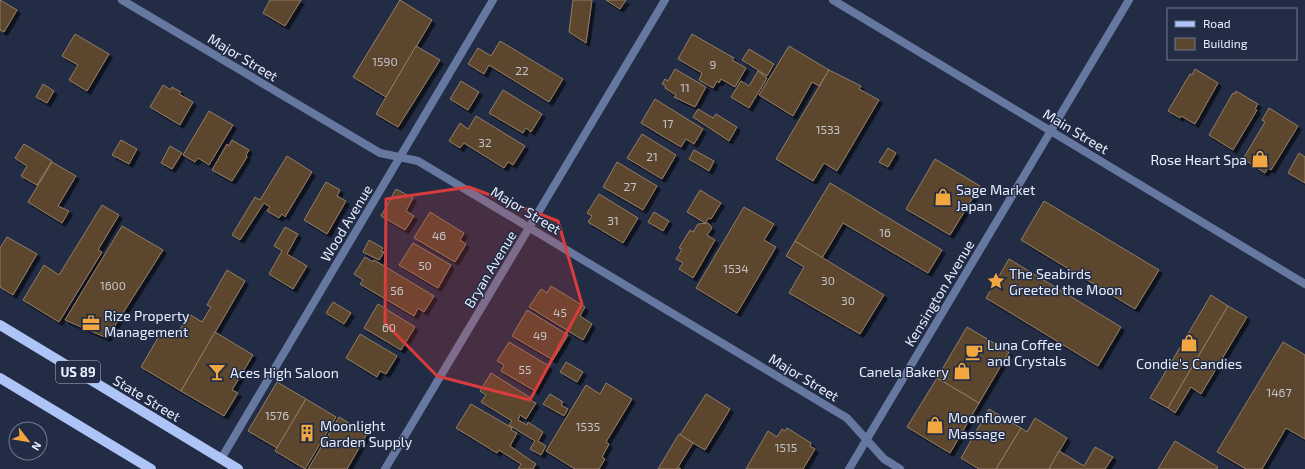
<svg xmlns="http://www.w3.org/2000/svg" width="1305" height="469" viewBox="0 0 1305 469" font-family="'Exo 2',sans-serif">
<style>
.building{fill:#5b462e;stroke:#947d64;filter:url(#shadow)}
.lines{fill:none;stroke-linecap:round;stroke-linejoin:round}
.minor{stroke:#6778a0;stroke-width:8}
.tertiary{stroke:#6778a0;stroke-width:8}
.primary{stroke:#afc4f6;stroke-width:10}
.marked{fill:#d83c3d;fill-opacity:0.2;stroke:#d83c3d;stroke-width:3;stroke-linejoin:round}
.labels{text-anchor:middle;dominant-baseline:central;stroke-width:3;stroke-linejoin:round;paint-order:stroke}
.number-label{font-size:12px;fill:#c4c4ca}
.shield{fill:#222c45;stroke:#acb4c6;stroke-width:1}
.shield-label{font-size:13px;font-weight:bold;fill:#e7eefe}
.street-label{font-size:14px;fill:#e7eefe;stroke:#222c45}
.poi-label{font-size:14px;fill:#e7eefe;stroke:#222c45;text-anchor:start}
</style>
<defs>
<filter id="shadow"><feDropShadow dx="3.5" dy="3.5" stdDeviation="0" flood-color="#0009"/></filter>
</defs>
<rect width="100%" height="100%" fill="#222c45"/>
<g class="building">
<polygon points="0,0 17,10 4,32 0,30"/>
<polygon points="270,0 301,0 285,26 263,13"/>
<polygon points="400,0 432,20 386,97 353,77"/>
<polygon points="573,0 592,0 586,43 569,32"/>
<polygon points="606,0 626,0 620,9"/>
<polygon points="75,34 109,54 87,91 69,80 78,65 62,56"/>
<polygon points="692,34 734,58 732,60 746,68 735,87 721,79 719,83 717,81 713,88 699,80 702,73 678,59"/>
<polygon points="500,41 563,79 549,102 489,65 484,74 468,64 478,48 491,56"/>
<polygon points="416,46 440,60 398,127 376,114"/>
<polygon points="789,46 829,70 819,86 812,82 793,116 759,95"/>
<polygon points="749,49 774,64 767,76 742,60"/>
<polygon points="675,69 706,87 695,107 674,97 676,95 665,88 666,86 662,84 665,79 668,81"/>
<polygon points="1195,69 1218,83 1195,124 1181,116 1180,118 1168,111 1190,74 1192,75"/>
<polygon points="829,70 861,86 859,89 879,100 837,171 824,163 813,181 776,159"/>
<polygon points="758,71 767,78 749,108 731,97 741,81 749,86"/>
<polygon points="461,81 479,92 468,110 450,99"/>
<polygon points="43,84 54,91 47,103 36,97"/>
<polygon points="163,85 171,90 172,87 181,92 179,94 193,102 180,125 150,107"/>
<polygon points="503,90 542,114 531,132 526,128 523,133 489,113"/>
<polygon points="1236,91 1258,104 1255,109 1257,110 1233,150 1209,135 1233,93 1235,94"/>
<polygon points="655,99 703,129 694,144 686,139 681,147 641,123"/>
<polygon points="1269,108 1298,126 1271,170 1268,168 1265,173 1243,159 1265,122 1262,120"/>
<polygon points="698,109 713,118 716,114 737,127 729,141 693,117"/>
<polygon points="209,111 233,125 209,165 198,158 195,162 183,155"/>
<polygon points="476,116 525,146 513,165 508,162 504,168 464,143 460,148 449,141 460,123 468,129"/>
<polygon points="642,134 676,155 662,179 627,158"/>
<polygon points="121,140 137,149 129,164 112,155"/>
<polygon points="232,140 249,150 246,155 247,157 232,181 212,170 227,144 229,146"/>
<polygon points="24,144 52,161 37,185 21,176 27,166 15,158"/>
<polygon points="170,146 182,153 172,169 161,163"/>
<polygon points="888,148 896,153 888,167 879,162"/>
<polygon points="694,150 714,161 709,171 689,159"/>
<polygon points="1299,153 1305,157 1305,183 1288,173"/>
<polygon points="287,156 312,172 285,217 282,214 279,218 267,211 270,207 264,203 240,240 232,235 255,197 260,200"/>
<polygon points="935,159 980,186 950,235 906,209"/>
<polygon points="52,162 76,176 58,206 69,211 62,223 28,202"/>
<polygon points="617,162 657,186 643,210 603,187"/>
<polygon points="326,182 340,190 337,196 346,201 327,234 304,220"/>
<polygon points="830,183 942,250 928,273 843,223 822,258 795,241"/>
<polygon points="396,189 413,198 406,211 414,216 405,230 381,216"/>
<polygon points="700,190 721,203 711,219 709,218 705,223 687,212"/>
<polygon points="599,194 638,218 623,243 588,222 592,216 587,213"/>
<polygon points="1044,201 1159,270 1135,309 1021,240"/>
<polygon points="102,205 119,215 98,250 102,252 59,322 23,300 44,265 59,275"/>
<polygon points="744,207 774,224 764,240 776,247 737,313 696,288"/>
<polygon points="430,212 464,233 460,240 466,244 455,262 414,238"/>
<polygon points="654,212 669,221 663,231 648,222"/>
<polygon points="708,223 712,228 707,235 715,240 693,278 679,269 683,263 676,259 682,249 679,248 690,230 693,232 698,224"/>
<polygon points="122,226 163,250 107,338 65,320"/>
<polygon points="285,227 298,234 287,254 307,266 293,289 269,274 282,251 274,246"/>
<polygon points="7,237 37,254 13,295 0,287 0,248"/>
<polygon points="369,240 383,248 381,251 384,252 379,260 363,252"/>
<polygon points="795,241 884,295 860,334 789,293 804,267 786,256"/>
<polygon points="413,243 451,265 438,288 399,265"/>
<polygon points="365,257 373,262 374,260 434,296 424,312 418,308 414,316 360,284 363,280 354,274"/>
<polygon points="1009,259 1121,327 1098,366 986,298"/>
<polygon points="227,270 245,281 181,391 141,367 162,331 175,338 189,314 202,322 211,307 207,305"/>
<polygon points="551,286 585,307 580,316 592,324 583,340 529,307 541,289 547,293"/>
<polygon points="1211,295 1228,306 1168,408 1150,398"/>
<polygon points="333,302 351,313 344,324 326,313"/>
<polygon points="378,304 415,327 401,350 364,328"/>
<polygon points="1228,306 1247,317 1201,394 1191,387 1175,413 1168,408"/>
<polygon points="527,310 568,335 553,360 512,336"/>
<polygon points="967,327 1009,352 979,403 937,378"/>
<polygon points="215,332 253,355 232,390 238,393 224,416 181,391"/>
<polygon points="360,334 397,356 386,374 380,371 377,377 346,358"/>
<polygon points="509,342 549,366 535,391 501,371 504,365 497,361"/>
<polygon points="1283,342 1305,355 1305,439 1286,428 1262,469 1246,469 1217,452"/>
<polygon points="566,362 583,372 577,382 560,372"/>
<polygon points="491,373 531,398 530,400 536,403 526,419 520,415 518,420 527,425 528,422 543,432 538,441 546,446 541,455 530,449 535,441 509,425 512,421 481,402 486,395 480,391"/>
<polygon points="937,378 979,403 950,453 907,427"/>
<polygon points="277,382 306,399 277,448 248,431"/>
<polygon points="606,383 632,399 606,442 609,444 602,457 605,459 599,469 575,469 546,451 586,385 600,394"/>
<polygon points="550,394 563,402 561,405 568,409 564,416 543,404"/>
<polygon points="706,394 730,409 705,450 680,435"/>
<polygon points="306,399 336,417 305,469 275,451"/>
<polygon points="471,404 512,428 511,430 517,433 510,446 536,464 533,469 518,469 521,464 499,450 497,453 456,428"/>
<polygon points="989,409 1021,428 996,469 979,469 961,458"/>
<polygon points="339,417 367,434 347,469 308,469"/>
<polygon points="1035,418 1067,438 1049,469 996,469 1021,428 1027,432"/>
<polygon points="787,428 811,443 810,446 815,449 803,469 746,469 768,431 777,437 782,429 785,431"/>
<polygon points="679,434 693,443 678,467 681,469 658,469"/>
<polygon points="1175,441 1218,467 1217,469 1158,469"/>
<polygon points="1095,447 1113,457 1105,469 1049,469 1059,451 1084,466"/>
</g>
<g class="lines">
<g class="minor">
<polyline points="122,0 380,153 418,161 847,418 884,459 900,469"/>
<polyline points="221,459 493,0"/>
<polyline points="385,469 665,0"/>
<polyline points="849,469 1129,0"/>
</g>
<polyline class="tertiary" points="833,0 1305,284"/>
<g class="primary">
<polyline points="0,325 238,469"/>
<polyline points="0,378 151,469"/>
</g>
</g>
<path class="marked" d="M469,187L558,221L582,304L530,400L437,376L385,323L386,199Z"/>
<defs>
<g id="shop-bare" transform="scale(1.38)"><path d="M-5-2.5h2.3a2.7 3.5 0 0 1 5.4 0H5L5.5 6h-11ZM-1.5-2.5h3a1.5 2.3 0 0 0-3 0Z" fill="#f1a63f" stroke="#222c45" stroke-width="2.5" paint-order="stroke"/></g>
<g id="sight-bare" transform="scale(1.38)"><path d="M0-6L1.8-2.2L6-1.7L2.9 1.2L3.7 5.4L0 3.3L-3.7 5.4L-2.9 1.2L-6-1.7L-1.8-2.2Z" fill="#f1a63f" stroke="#222c45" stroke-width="2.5" paint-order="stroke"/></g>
<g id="office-bare" transform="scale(1.38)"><path d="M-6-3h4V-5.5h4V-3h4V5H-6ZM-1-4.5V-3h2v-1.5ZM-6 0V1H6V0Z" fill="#f1a63f" stroke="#222c45" stroke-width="2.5" paint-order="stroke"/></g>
<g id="cafe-bare" transform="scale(1.38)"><path d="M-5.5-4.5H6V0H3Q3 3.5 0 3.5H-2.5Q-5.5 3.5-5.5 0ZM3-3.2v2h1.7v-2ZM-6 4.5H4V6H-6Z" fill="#f1a63f" stroke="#222c45" stroke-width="2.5" paint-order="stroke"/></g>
<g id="bar-bare" transform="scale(1.38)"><path d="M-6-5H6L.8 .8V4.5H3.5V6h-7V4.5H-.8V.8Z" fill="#f1a63f" stroke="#222c45" stroke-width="2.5" paint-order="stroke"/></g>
<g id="building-bare" transform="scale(1.38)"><path d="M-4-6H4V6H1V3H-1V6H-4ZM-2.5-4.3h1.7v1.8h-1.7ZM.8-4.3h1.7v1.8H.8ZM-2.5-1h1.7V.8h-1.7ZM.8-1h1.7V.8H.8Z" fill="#f1a63f" stroke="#222c45" stroke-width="2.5" paint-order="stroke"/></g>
</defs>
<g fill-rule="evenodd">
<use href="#shop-bare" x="1260" y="159"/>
<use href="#shop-bare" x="943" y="197"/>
<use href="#sight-bare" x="996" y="281"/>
<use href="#office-bare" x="91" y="323"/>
<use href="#shop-bare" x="1189" y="343"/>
<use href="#cafe-bare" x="974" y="352"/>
<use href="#shop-bare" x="962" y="371"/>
<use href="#bar-bare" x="217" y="372"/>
<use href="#shop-bare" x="935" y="425"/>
<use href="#building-bare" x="307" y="433"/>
</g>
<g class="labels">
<g class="number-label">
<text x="385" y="61">1590</text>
<text x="713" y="64">9</text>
<text x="522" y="70">22</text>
<text x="685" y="87">11</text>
<text x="668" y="123">17</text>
<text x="828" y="129">1533</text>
<text x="485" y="142">32</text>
<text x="652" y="156">21</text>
<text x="630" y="186">27</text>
<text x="613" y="220">31</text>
<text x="885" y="232">16</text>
<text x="439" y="235">46</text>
<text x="425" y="265">50</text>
<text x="736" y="268">1534</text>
<text x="828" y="280">30</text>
<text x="113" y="285">1600</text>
<text x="397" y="290">56</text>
<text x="848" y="300">30</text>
<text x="560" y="312">45</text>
<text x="389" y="327">60</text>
<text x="540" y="335">49</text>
<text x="525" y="369">55</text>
<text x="1279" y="392">1467</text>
<text x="277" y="415">1576</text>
<text x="588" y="426">1535</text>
<text x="786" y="447">1515</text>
</g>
<rect class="shield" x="56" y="361" width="44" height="22" rx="3"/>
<g class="shield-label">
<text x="78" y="372">US 89</text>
</g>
<g class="street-label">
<text transform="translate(243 57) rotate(31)">Major Street</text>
<text transform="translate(1076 131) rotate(31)">Main Street</text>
<text transform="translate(526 210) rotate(31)">Major Street</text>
<text transform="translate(346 223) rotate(-59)">Wood Avenue</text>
<text transform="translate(490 269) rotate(-59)">Bryan Avenue</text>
<text transform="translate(939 293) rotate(-59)">Kensington Avenue</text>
<text transform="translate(804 377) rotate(31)">Major Street</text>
<text transform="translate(147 398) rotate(31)">State Street</text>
</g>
<g class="poi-label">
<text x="1247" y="159" text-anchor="end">Rose Heart Spa</text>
<text x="956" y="189">Sage Market<tspan x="956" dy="16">Japan</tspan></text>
<text x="1009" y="273">The Seabirds<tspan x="1009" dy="16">Greeted the Moon</tspan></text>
<text x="104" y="315">Rize Property<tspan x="104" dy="16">Management</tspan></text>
<text x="987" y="344">Luna Coffee<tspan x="987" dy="16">and Crystals</tspan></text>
<text x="1189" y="363" text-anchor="middle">Condie's Candies</text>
<text x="949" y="371" text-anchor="end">Canela Bakery</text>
<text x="230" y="372">Aces High Saloon</text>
<text x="948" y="417">Moonflower<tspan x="948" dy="16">Massage</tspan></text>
<text x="320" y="425">Moonlight<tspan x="320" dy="16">Garden Supply</tspan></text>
</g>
</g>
<rect x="1167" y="8" width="130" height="52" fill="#222c45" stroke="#717a8f"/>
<rect x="1175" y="21" width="20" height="6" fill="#afc4f6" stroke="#717a8f"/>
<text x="1203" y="28" font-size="12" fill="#e7eefe">Road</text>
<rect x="1175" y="38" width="20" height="12" fill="#5b462e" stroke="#717a8f"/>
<text x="1203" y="48" font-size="12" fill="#e7eefe">Building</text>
<g transform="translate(28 441) rotate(121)"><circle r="19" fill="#222c45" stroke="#717a8f"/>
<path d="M0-3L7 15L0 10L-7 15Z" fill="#f1a63f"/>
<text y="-6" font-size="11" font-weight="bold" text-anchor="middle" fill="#e7eefe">N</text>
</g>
</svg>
